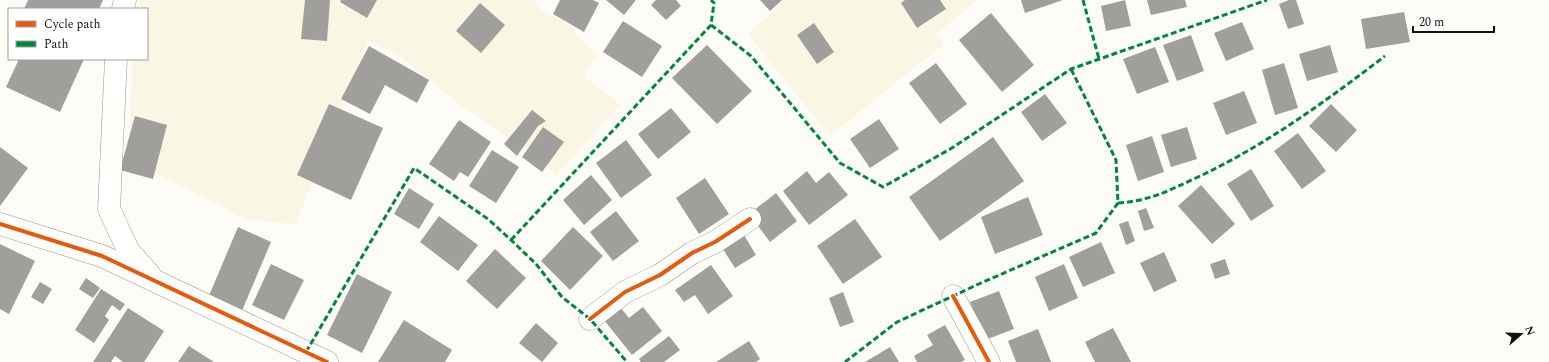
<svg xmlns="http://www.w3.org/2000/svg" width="1549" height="362" viewBox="0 0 1549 362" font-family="Spectral,serif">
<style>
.farmland{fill:#f9f7e4}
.building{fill:#a19f9c}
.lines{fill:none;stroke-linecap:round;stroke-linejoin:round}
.minor-casing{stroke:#979795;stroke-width:23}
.minor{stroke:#fffffe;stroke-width:22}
.quiet{stroke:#00873e;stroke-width:3;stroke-dasharray:6 3;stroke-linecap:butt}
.cycleway-casing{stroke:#fff;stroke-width:6}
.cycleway{stroke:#e8590c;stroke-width:4}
</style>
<rect width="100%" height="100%" fill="#fdfcf7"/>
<g class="farmland">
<polygon points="139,0 534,0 540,9 572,27 581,40 598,54 584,76 621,105 556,175 532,154 458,103 400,56 368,41 296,224 248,220 159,175 128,147 133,59 147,59 147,9 137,9"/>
<polygon points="785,0 978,0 937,33 944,44 830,136 748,34"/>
</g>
<g class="building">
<polygon points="28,0 103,0 99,9 24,9"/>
<polygon points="305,0 330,0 327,41 301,39"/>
<polygon points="341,0 377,0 367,18 340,2"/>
<polygon points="560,0 593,0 599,3 584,32 553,14"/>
<polygon points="606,0 636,0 624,15"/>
<polygon points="656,0 676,0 681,6 666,20 651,5"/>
<polygon points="760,0 782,0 770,11"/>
<polygon points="905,0 940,0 946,9 917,28 901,3"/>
<polygon points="1021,0 1063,0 1025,13"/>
<polygon points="1125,0 1131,26 1106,31 1101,6"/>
<polygon points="1147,0 1185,0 1187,7 1151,15"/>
<polygon points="1289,0 1296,0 1304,24 1288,29 1279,4"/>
<polygon points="480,3 505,25 481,53 456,31"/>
<polygon points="1404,12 1410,42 1366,49 1361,19"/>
<polygon points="991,13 1034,65 1002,92 959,40"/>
<polygon points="623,21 662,46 642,77 603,52"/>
<polygon points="1242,22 1254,49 1226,61 1214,33"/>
<polygon points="814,23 834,52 817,64 797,35"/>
<polygon points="1191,35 1204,71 1177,81 1163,45"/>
<polygon points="707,45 752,91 717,124 672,78"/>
<polygon points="1330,45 1338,72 1307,81 1299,54"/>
<polygon points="369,46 429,80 417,103 385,85 370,114 341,99"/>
<polygon points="1155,47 1169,82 1137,94 1123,59"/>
<polygon points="19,59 84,59 60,112 6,87"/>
<polygon points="936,63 967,104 940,124 909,83"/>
<polygon points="1284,63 1298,108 1275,115 1262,70"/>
<polygon points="1244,91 1257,123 1226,135 1213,103"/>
<polygon points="1045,94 1067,123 1042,141 1021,112"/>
<polygon points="329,104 383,128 351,200 297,175"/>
<polygon points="1331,104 1357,130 1336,152 1309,126"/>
<polygon points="671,108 691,132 658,159 638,134"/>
<polygon points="532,110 546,121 538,126 517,156 504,144"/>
<polygon points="135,116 167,125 153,179 120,170"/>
<polygon points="879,119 899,149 870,168 850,139"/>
<polygon points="459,120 491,142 468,177 460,172 454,181 429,164"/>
<polygon points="543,127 564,142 542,172 522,157"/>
<polygon points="1187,127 1197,159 1171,167 1161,135"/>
<polygon points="1298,133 1326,171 1302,189 1274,151"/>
<polygon points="1152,136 1164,172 1138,181 1126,145"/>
<polygon points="993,137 1024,181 940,241 909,197"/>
<polygon points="626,140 652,175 621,198 596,163"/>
<polygon points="0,147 28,168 0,206"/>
<polygon points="492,150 519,167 496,203 469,186"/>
<polygon points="1251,169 1274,206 1251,221 1227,184"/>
<polygon points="807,171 816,183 829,172 848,195 809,225 783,191"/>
<polygon points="591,175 612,200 584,225 563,200"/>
<polygon points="705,178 729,214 699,234 676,198"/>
<polygon points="1201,185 1235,224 1212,244 1178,206"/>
<polygon points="409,188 434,204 419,229 394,214"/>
<polygon points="776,193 797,221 770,242 749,214"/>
<polygon points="1028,197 1043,235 995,254 981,217"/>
<polygon points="1146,208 1154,228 1144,231 1138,211"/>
<polygon points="616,211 639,241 613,261 590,232"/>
<polygon points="439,216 478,245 458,271 420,242"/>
<polygon points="855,219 882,257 843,284 817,246"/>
<polygon points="1128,221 1135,241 1126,245 1119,224"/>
<polygon points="238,227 271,242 241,313 208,298"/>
<polygon points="573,227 603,256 570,290 541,261"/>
<polygon points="741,230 756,255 735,268 719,243"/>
<polygon points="1101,242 1115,273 1083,287 1069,257"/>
<polygon points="0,244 35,261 9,314 0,309"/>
<polygon points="495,249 526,278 497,309 466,281"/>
<polygon points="1164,252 1177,281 1154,292 1140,263"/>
<polygon points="1225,259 1230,274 1215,279 1210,264"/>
<polygon points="271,264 304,280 284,320 252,305"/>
<polygon points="1064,264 1078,298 1049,311 1035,277"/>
<polygon points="711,265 733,296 708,314 695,295 684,302 675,290"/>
<polygon points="357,274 392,292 362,353 327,335"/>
<polygon points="86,278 100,288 93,298 79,289"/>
<polygon points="40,282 52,289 43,304 31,297"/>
<polygon points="101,289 125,304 120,311 112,305 105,316 109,320 94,343 75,330"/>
<polygon points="999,291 1014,329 985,340 970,302"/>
<polygon points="843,292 854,322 840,327 829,298"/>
<polygon points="620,307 629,318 643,307 662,331 632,355 604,320"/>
<polygon points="128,308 164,331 144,362 123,362 115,356 111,362 93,362"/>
<polygon points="404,320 452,350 445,362 378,362"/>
<polygon points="536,323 558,343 542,362 519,343"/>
<polygon points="945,325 965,360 961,362 917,362 914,356 933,345 927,335"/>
<polygon points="1113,328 1131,362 1095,362 1085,342"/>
<polygon points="1038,329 1051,362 1016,362 1008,341"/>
<polygon points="669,336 680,350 664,362 641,362 639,359"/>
<polygon points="749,341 760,359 756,362 716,362"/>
<polygon points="189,346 214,362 178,362"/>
<polygon points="890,347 899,362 865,362"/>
</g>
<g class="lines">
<g class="minor-casing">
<g id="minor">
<polyline points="123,9 125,0"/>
<polyline points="116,59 109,209 128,250 150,275"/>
<polyline points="0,224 102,256 327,362"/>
<polyline points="953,296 989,362"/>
<polyline points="590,319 625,292 660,275 692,253 715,242 750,219"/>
</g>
</g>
<use href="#minor" class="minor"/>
<g class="quiet">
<polyline points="1083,0 1099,59"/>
<polyline points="711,25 751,56 840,163 883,187 952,148 1071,69 1267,0"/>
<path d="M1118,203C1150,201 1170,190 1198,177C1266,145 1326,101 1385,56"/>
<polyline points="511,240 711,25 714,3 711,0"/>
<polyline points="306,352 414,168 488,219 511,240 536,264 562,297 590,319 627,362"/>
<polyline points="845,362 897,322 981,283 1096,233 1118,203 1116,160 1071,69"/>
</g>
<g class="cycleway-casing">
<g id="cycleway">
<polyline points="0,224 102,256 327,362"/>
<polyline points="953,296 989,362"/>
<polyline points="590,319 625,292 660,275 692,253 715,242 750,219"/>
</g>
</g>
<use href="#cycleway" class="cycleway"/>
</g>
<rect x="8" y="8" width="140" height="52" fill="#ffffff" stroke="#a0a0a0"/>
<rect x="16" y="21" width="20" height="6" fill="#e8590c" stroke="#a0a0a0"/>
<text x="44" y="28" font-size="12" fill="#111111">Cycle path</text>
<rect x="16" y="41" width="20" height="6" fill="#00873e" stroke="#a0a0a0"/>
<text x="44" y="48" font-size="12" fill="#111111">Path</text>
<g transform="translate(1521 334) rotate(70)" stroke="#ffffff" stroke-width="3" paint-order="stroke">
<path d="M0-3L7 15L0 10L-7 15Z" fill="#111111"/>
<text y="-6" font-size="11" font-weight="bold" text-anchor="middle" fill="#111111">N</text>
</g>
<path d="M1413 26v6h81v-6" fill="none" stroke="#111111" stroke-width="2"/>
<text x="1419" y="26" font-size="12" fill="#111111" stroke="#ffffff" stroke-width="3" paint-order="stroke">20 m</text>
</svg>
